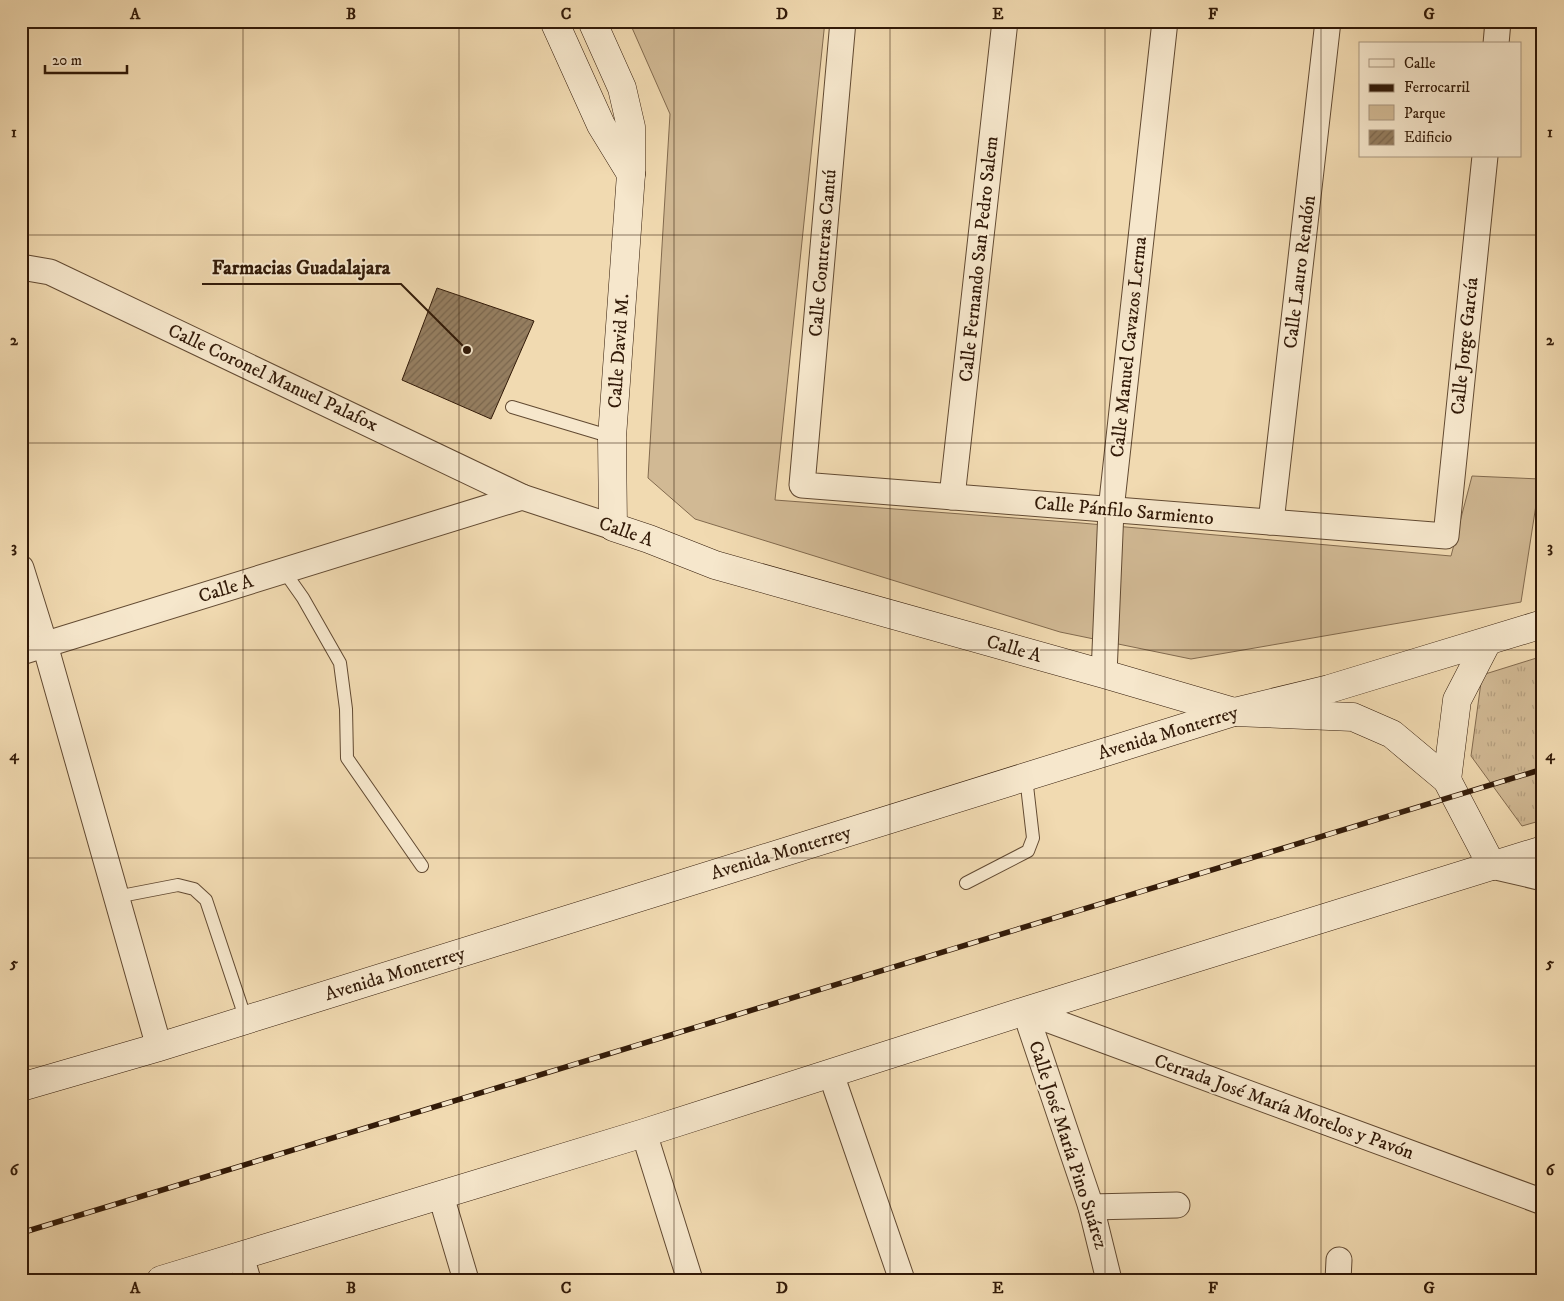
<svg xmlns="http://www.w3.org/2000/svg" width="1564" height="1301" viewBox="0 0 1564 1301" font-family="'IM FELL DW Pica',serif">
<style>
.grass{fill:url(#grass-tufts);stroke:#826a4e}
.park{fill:#d1b994;stroke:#826a4e}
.building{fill:url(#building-hatch);stroke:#321a08}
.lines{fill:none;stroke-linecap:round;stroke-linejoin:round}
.lane-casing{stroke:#624a32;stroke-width:14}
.street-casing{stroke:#624a32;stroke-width:27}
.secondary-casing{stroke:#321a08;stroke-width:29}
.lane{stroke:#f6e7cc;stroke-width:12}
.street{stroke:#f6e7cc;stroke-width:25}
.secondary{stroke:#f6e7cc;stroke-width:28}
.rail-casing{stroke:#321a08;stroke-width:5.5}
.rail{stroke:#f6e7cc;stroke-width:4;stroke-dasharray:11;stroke-linecap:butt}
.grid{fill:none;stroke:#321a08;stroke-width:1;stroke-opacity:0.55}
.labels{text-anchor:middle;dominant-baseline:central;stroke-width:4;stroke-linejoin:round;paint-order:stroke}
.street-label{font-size:19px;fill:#321a08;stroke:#f6e7cc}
.leader{fill:none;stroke:#321a08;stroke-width:2}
.callout-dot{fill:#321a08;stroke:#f6e7cc;stroke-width:2}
.callout-label{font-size:20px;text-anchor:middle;font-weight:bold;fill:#321a08;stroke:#f6e7cc;stroke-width:4;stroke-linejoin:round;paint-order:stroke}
.neatline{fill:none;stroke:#321a08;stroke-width:2}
.grid-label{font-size:16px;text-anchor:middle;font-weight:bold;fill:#321a08}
</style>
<defs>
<pattern id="grass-tufts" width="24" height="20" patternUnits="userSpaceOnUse" patternTransform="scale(1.25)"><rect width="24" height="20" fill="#d1b994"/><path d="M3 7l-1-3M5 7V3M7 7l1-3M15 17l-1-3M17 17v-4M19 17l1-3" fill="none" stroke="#b49e7e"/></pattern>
<pattern id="building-hatch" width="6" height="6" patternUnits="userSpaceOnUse" patternTransform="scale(1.25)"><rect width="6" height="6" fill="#957e60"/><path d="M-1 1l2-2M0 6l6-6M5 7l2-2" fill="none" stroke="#7a664d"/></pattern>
</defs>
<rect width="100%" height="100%" fill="#f1dab1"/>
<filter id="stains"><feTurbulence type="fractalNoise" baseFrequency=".004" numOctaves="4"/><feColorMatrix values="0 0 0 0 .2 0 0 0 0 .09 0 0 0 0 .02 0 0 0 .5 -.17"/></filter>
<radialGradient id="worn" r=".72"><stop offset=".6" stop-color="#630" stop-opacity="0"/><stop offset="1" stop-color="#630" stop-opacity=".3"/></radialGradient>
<polygon class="grass" points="1543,656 1543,820 1522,826 1471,756 1482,675"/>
<polygon class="park" points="629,21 825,21 775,500 1081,523 1451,556 1472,476 1540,479 1521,602 1191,659 1060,632 695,519 648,478 670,114"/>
<polygon class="building" points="437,288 534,321 491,419 402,380"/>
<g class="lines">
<g class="lane-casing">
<g id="lane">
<polyline points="512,407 612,437"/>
<polyline points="284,571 303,598 340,663 346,709 347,758 422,866"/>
<polyline points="966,883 1028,851 1033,838 1026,777"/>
<polyline points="116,897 178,885 194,889 206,900 246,1020"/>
</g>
</g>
<g class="street-casing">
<g id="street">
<polyline points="843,21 802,485 1446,536 1485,156"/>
<polyline points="1496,44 1498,21"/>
<polyline points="21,267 50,272 522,497"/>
<polyline points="952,497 1005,21"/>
<polyline points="1271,522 1328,21"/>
<polyline points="21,568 45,645 159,1047"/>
<polyline points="21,652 522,497 613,527"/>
<polyline points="1104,674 1111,510 1165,21"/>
<polyline points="1492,866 1543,878"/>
<polyline points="1025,1011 1543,1202"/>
<polyline points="1025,1011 1091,1207 1109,1280"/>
<polyline points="831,1074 902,1280"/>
<polyline points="644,1133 690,1280"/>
<polyline points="441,1196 466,1280"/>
<polyline points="1091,1207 1177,1205"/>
<polyline points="241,1256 248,1280"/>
<polyline points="1338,1280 1339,1260"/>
</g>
</g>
<g class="secondary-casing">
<g id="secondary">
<polyline points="554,21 601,125 631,174"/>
<polyline points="592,21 622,88 631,127 631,174 612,437 613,527 649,539 715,565 1104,674 1234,712 1353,717 1392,734 1447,780 1492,866"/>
<polyline points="1447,780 1457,700 1487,642"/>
<polyline points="21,1087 159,1047 1234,712 1329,689 1543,624"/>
<polyline points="161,1280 644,1133 1025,1011 1543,850"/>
</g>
</g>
<use href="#lane" class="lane"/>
<use href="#street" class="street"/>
<use href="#secondary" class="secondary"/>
<g class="rail-casing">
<polyline id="rail" points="21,1233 1543,769"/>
</g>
<use href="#rail" class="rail"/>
</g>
<path class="grid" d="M243,21V1280M459,21V1280M674,21V1280M890,21V1280M1105,21V1280M1321,21V1280M21,235H1543M21,443H1543M21,650H1543M21,858H1543M21,1066H1543"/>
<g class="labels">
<g class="street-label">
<text transform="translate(823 253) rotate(-85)">Calle Contreras Cantú</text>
<text transform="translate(979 259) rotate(-84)">Calle Fernando San Pedro Salem</text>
<text transform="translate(1300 272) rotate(-83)">Calle Lauro Rendón</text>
<text transform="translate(1465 346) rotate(-84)">Calle Jorge García</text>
<text transform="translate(1129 347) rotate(-84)">Calle Manuel Cavazos Lerma</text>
<text transform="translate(619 351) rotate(-86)">Calle David M.</text>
<text transform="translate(273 378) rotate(25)">Calle Coronel Manuel Palafox</text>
<text transform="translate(1124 511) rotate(5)">Calle Pánfilo Sarmiento</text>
<text transform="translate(626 532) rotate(19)">Calle A</text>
<text transform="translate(226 589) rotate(-17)">Calle A</text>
<text transform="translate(1014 649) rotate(16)">Calle A</text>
<text transform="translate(1168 733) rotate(-17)">Avenida Monterrey</text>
<text transform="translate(781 853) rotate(-17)">Avenida Monterrey</text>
<text transform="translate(395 974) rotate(-17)">Avenida Monterrey</text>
<text transform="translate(1284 1107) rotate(20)">Cerrada José María Morelos y Pavón</text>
<text transform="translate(1068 1145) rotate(72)">Calle José María Pino Suárez</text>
</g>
</g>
<path class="leader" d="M467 350L401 284H202"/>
<circle class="callout-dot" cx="467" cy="350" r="5"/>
<g class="callout-label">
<text x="301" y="274">Farmacias Guadalajara</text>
</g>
<rect width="1564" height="1301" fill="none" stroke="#f1dab1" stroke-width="55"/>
<rect x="1359" y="42" width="162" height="115" fill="#f6e7cc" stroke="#a8957e"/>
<rect x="1369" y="59" width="25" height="8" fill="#f6e7cc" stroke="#a8957e"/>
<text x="1404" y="68" font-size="15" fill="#321a08">Calle</text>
<rect x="1369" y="84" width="25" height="8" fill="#321a08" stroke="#a8957e"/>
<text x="1404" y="92" font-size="15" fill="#321a08">Ferrocarril</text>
<rect x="1369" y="105" width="25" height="15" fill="#d1b994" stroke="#a8957e"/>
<text x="1404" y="118" font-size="15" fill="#321a08">Parque</text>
<rect x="1369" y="130" width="25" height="15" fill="url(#building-hatch)" stroke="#a8957e"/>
<text x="1404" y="142" font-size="15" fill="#321a08">Edificio</text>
<path d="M45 65v8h82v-8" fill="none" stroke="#321a08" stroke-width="2.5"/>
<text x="52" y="65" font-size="15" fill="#321a08" stroke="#f6e7cc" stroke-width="4" paint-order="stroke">20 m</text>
<rect x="28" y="28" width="1508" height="1246" class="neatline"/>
<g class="grid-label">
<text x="135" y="19">A</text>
<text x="351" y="19">B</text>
<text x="566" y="19">C</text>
<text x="782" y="19">D</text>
<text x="998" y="19">E</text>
<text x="1213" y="19">F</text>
<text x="1429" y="19">G</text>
<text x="14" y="137">1</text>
<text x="1550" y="137">1</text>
<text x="14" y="345">2</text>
<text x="1550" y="345">2</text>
<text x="14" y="552">3</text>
<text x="1550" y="552">3</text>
<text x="14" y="760">4</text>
<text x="1550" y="760">4</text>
<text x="14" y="968">5</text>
<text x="1550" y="968">5</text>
<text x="14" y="1175">6</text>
<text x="1550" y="1175">6</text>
<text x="135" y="1293">A</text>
<text x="351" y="1293">B</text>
<text x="566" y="1293">C</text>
<text x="782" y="1293">D</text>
<text x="998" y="1293">E</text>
<text x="1213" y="1293">F</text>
<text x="1429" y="1293">G</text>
</g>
<rect width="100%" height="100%" filter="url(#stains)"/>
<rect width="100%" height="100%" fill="url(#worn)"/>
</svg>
